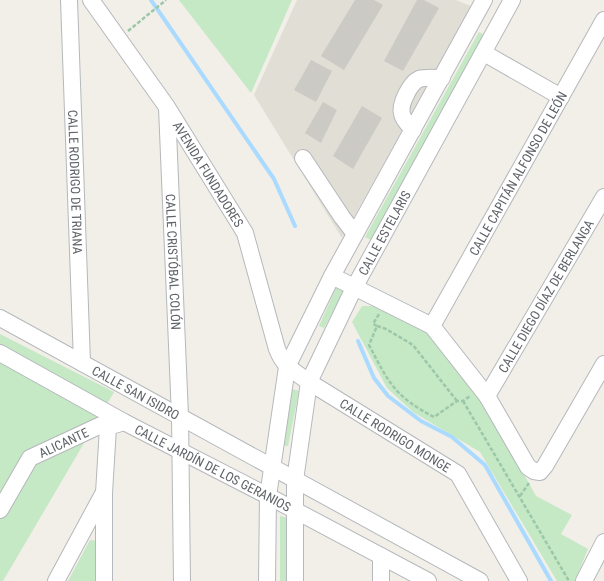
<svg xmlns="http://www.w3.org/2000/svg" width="604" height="581" viewBox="0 0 604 581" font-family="'Roboto Condensed',sans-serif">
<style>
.education{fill:#e1ded6}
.green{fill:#c5e8c5}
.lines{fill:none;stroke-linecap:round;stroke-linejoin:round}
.stream{stroke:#aadaff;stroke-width:4}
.building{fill:#cccac5}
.minor-casing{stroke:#b5b8bc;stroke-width:18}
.path{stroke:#9cc7a9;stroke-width:2.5;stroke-dasharray:4 2;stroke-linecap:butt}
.minor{stroke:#fff;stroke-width:16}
.labels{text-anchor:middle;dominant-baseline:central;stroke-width:3.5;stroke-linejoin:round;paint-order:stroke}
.street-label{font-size:13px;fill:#5f6368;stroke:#fff}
</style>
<rect width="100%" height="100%" fill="#f1efe8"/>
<polygon class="education" points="297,0 456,0 471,6 342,238 254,95"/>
<g class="green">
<polygon points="179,0 292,0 251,93"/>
<polygon points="479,32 485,35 373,241 365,237"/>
<polygon points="337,286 344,290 324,328 319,326"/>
<polygon points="362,306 374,306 430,333 482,398 536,496 572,515 561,534 588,549 575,581 557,581 480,452 413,412 387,388 352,322"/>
<polygon points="0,334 114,392 3,581 0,581"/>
<polygon points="292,389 299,391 288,446 282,446"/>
<polygon points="280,516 292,519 292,581 280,581"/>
<polygon points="90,540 99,541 99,581 68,581"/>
</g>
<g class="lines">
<g class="stream">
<polyline points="151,0 274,179 295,226"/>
<polyline points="358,341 374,378 388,396 421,421 452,437 485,465 551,581"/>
</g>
</g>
<g class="building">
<polygon points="355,0 374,0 383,5 344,70 321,56"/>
<polygon points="417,0 424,0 439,8 403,71 384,61"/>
<polygon points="311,60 332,71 316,102 294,90"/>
<polygon points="323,102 337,110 321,143 305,133"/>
<polygon points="362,106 382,118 353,169 333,156"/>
</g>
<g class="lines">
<g class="minor-casing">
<g id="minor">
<path id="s1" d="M69,0L82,363"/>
<path id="s2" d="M91,0L167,107L245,233L277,349C284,367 294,371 309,382L458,474L519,581"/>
<polyline points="484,53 561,97"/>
<path id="s3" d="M167,108L180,416L182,581"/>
<path d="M413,130C409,125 403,120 402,114C399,105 410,83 419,79C426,77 434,78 442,78"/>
<polyline points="303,158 342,217 355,234"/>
<polyline points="332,276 432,326 487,396 528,467 534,471 540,472 545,466 604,364"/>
<path id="s4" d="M0,318L480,581"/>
<path id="s5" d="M432,326L604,20"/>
<path id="s6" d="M0,353L124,422L268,496L428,581"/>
<path id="s7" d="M487,396L604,197"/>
<path id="s8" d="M0,510L30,458L101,425L108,427"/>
<polyline points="56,581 103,494"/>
<polyline points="104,581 104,493 108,427 124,422"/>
<polyline points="267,581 268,496 287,367 332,276 484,0"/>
<path id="s9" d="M295,581V480L309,382L354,288L512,0"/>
<polyline points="381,581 381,556"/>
<polyline points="584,581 604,542"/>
</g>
</g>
<g class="path">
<polyline points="128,31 166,0"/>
<polyline points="377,326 373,324 379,314"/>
<path d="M457,401L413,345L386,329L377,326L369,345C389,383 394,396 434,417L457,401H463L470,396"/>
<polyline points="463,401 569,581"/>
<polyline points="520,496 529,483"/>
</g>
<use href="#minor" class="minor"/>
</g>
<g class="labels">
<g class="street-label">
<text stroke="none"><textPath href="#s5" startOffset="175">CALLE CAPITÁN ALFONSO DE LEÓN</textPath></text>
<text stroke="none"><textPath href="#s2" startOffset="210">AVENIDA FUNDADORES</textPath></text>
<text stroke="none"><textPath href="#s1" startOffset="182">CALLE RODRIGO DE TRIANA</textPath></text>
<text stroke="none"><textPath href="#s9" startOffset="367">CALLE ESTELARIS</textPath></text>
<text stroke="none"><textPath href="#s3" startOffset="154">CALLE CRISTÓBAL COLÓN</textPath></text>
<text stroke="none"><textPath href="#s7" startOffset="116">CALLE DIEGO DÍAZ DE BERLANGA</textPath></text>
<text stroke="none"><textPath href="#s4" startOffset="155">CALLE SAN ISIDRO</textPath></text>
<text stroke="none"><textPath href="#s2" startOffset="548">CALLE RODRIGO MONGE</textPath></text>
<text stroke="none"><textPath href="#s8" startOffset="97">ALICANTE</textPath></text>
<text stroke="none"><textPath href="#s6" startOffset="242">CALLE JARDÍN DE LOS GERANIOS</textPath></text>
</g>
</g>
</svg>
